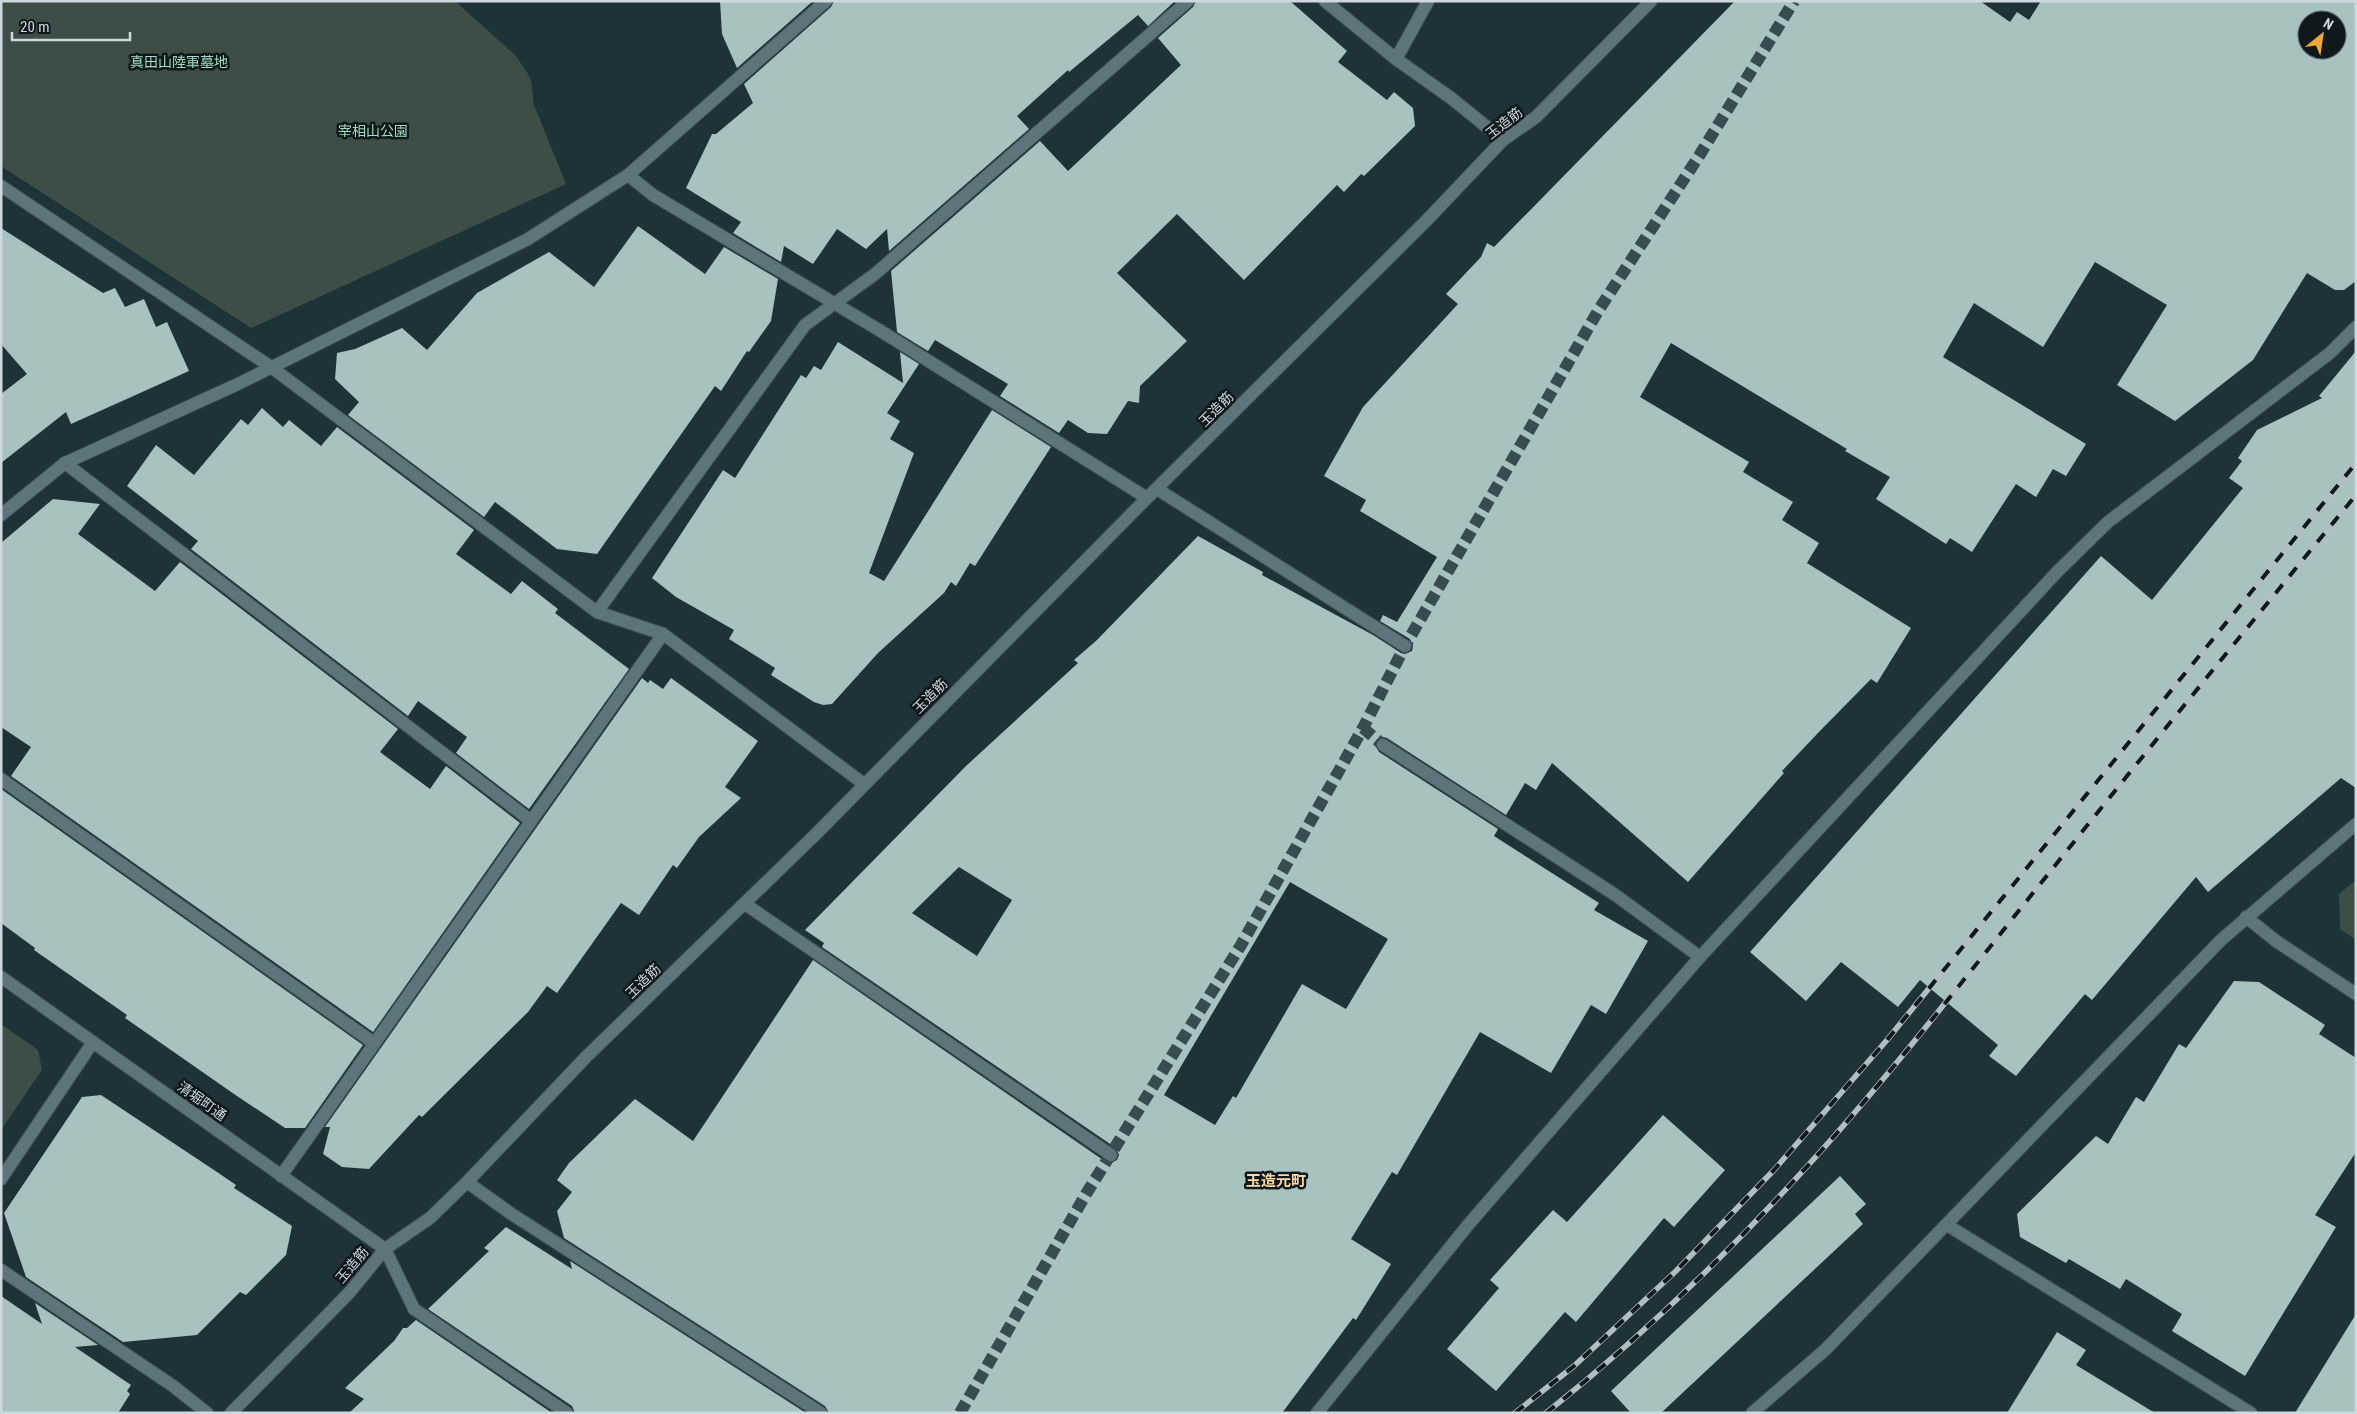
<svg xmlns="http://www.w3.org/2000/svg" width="2357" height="1414" viewBox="0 0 2357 1414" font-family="'Roboto Condensed','Noto Sans JP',sans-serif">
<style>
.green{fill:#3c4e45}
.building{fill:#a8c2c0;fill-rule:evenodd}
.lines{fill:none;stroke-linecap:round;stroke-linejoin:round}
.pedestrian-tunnel{stroke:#384b51;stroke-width:12;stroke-dasharray:12 6;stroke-linecap:butt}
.minor-tunnel{stroke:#384b51;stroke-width:12;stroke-dasharray:12 6;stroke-linecap:butt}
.minor-casing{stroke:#3e4f54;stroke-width:14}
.tertiary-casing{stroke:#3e4f54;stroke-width:14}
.minor{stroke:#5e747b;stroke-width:12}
.tertiary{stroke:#5e747b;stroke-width:12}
.rail-casing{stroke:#b1bec2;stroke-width:5.5}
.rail{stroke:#0f181b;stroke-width:4;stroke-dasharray:11;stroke-linecap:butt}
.labels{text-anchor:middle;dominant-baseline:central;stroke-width:5;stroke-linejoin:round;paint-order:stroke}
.park-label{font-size:14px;fill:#a0dcbd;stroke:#0f181b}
.street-label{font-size:14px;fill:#cdd9dd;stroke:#0f181b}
.neighbourhood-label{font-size:15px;font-weight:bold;fill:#fed8a3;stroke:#0f181b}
</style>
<rect width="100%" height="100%" fill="#1e3238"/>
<g class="green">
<polygon points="1,1 455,1 516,56 528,74 531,80 534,105 566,184 251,328 1,166"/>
<polygon points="2356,880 2356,940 2340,929 2339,894"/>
<polygon points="1,1024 38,1050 42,1070 1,1130"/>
</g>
<g class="building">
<polygon points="720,1 813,1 737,68 722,34"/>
<polygon points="834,1 1175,1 1148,26 1138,15 1069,72 1068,70 1017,116 1029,129 889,251 887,229 866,249 837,229 813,264 784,246 781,262 733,233 741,222 686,188 712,134 716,134 753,103 744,84 831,7"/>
<polygon points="1196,1 1290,1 1347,51 1338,62 1387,100 1394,92 1413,108 1415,126 1364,176 1361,174 1344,192 1337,185 1244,280 1177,214 1117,273 1187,341 1140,386 1139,403 1128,401 1107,434 1088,433 1068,420 1059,433 1000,396 1008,384 935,340 928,351 897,332 891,271 1040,141 1068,171 1181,65 1158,38 1193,7"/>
<path d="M1735,1H1980L2010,22L2017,12L2029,20L2041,1H2356V281L2344,290H2335L2307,273L2253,360L2175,421L2117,385L2167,305L2095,262L2043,347L1974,303L1943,357L2086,444L2066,476L2053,469L2036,497L2016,484L1972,552L1950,538L1946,544L1876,499L1890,477L1845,451L1847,449L1671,343L1640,397L1749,462L1743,472L1793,502L1782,520L1819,543L1807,563L1911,628L1877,683L1871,679L1817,734L1782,771L1784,773L1688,882L1552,763L1536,790L1525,783L1506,815L1387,738L1383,737L1376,740L1375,745L1379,752L1498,829L1494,836L1599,903L1594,910L1648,941L1606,1014L1591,1005L1551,1073L1480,1032L1397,1175L1392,1172L1351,1239L1391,1264L1356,1320L1353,1318L1282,1413H829L825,1406L564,1238L557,1211L572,1192L557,1180L569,1163L635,1099L693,1141L813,960L1106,1162L1111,1163L1117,1160L1119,1155L1116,1148L822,947L824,943L805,930L966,766L1078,663L1074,660L1097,640L1198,536L1263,572L1262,575L1373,635L1401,653L1405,654L1412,651L1413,646L1410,639L1380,621L1383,615L1397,622L1437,557L1360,511L1366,500L1324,476L1363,407L1458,304L1446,294L1481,257L1487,243L1494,247ZM2307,20H2337V50H2307ZM959,867L1012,900L977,956L912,913ZM1290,882L1388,939L1346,1009L1302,984L1236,1098L1233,1096L1215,1125L1164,1095Z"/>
<polygon points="638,226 705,274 724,247 778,279 771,321 749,352 747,351 721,391 715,386 597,554 557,549 495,502 484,517 348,415 359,402 335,379 337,353 355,349 402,328 427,350 477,293 549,252 594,287"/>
<polygon points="1,228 103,293 115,288 125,307 144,299 156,327 167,322 189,371 71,424 66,412 1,463 1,394 27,374 1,344"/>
<polygon points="838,342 903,383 900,352 919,364 887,413 900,421 890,439 914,453 869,573 884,581 992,410 1051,447 975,566 970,563 956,586 951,582 944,593 878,653 832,704 823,705 814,702 771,675 775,668 729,639 734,630 676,597 652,578 723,470 735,478 801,375 806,378 814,366 821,370"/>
<polygon points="2356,351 2356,788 2341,778 2208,892 2196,877 2092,1000 2085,994 2016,1076 1989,1056 1998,1045 1920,980 1898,1007 1841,962 1806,1001 1750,952 2101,556 2152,600 2243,488 2229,478 2242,461 2238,458 2257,430 2322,398 2319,396"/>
<polygon points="262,408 283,427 289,420 321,446 337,427 474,530 456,554 511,594 522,581 558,609 555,613 629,669 529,809 456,753 467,737 418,701 408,716 191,549 198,541 127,486 156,445 194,475 241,419 248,425"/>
<polygon points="53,499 100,504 78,534 155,591 180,562 398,729 380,752 430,789 446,766 520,823 373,1032 11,776 31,747 1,727 1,543"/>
<polygon points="642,678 648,683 650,680 663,689 671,678 758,741 725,787 741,798 699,837 677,868 673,865 639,915 621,903 557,993 547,986 528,1012 422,1117 419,1115 369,1169 342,1167 323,1154 330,1127 325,1127"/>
<polygon points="1,789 363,1045 305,1128 285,1128 234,1094 125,1018 127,1015 34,950 35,948 1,923"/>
<polygon points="2234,981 2259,982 2325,1025 2319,1034 2356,1058 2356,1152 2315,1215 2336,1227 2245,1376 2172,1331 2182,1314 2126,1279 2120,1289 2069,1259 2066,1263 2020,1237 2017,1214 2096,1136 2108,1144 2136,1097 2144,1102 2179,1044 2186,1048"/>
<polygon points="101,1095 217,1172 236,1185 234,1188 292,1226 286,1255 246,1295 240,1292 197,1335 123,1342 26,1277 4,1213 82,1097"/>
<polygon points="1663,1115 1725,1170 1674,1227 1664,1218 1576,1322 1565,1312 1496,1391 1447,1349 1499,1288 1490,1280 1532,1233 1553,1210 1567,1222"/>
<polygon points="1840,1176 1866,1204 1855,1214 1863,1224 1661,1413 1631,1413 1611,1391"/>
<polygon points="506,1227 572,1269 570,1261 806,1413 575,1413 572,1406 428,1309 489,1251 484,1248"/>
<polygon points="1,1296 42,1324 35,1303 98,1345 75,1347 131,1385 127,1391 130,1394 118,1413 1,1413"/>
<polygon points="2356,1314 2356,1413 2295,1413"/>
<polygon points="416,1320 552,1413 349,1413 364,1399 345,1388 394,1341 403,1328 407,1328"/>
<polygon points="2057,1332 2086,1350 2076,1365 2155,1413 2007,1413"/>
</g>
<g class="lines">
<polyline class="pedestrian-tunnel" points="960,1413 1086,1194 1241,945 1363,728 1405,646 1598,311 1699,156 1794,1"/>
<polyline class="minor-tunnel" points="1363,728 1383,745"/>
<g class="minor-casing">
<g id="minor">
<polyline points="1396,59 1428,1"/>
<polyline points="628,175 653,195 884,333 1147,498"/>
<polyline points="1,186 271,367"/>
<polyline points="1157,489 1405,646"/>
<polyline points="1383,745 1614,894 1700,957"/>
<polyline points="1,779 374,1043"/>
<polyline points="745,904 1111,1155"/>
<polyline points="281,1176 663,634"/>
<polyline points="1,1179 93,1042"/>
<polyline points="467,1182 510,1213 821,1413"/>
<polyline points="1947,1225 2251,1413"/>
<polyline points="385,1249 414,1309 567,1413"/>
<polyline points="1,1270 173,1386 207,1413"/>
<polyline points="1317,1413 1468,1225 1700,957 2057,572 2108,522 2330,353 2356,327"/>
</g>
</g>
<g class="tertiary-casing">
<g id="tertiary">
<polyline points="1325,1 1396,59 1451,98 1503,140"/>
<polyline points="271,367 597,612 663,634 864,784"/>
<polyline points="65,463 530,820"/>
<polyline points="1,515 65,463 238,384 528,239 628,175 826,1"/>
<polyline points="597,612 805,325 875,274 1188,1"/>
<polyline points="2246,917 2276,941 2356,994"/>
<polyline points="1,977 385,1249"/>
<polyline points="231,1413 349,1293 385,1249 430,1218 467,1182 586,1057 818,832 1147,498 1426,221 1503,140 1536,117 1651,1"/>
<polyline points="1752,1413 1826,1349 2221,940 2356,824"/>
</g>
</g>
<use href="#minor" class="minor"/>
<use href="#tertiary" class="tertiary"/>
<g class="rail-casing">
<g id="rail">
<polyline points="1515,1413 1574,1366 1676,1271 1774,1170 1887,1040 2356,463"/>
<path d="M1546,1413C1633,1344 1714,1267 1789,1186C1879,1090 1959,985 2041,883C2145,753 2250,624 2356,495"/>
</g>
</g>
<use href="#rail" class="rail"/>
</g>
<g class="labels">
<g class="park-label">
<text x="179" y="62">真田山陸軍墓地</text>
<text x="373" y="131">宰相山公園</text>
</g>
<g class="street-label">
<text transform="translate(1504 123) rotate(-38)">玉造筋</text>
<text transform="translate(1216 409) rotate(-45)">玉造筋</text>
<text transform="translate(930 696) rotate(-45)">玉造筋</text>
<text transform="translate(643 981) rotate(-44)">玉造筋</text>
<text transform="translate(202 1101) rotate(35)">清堀町通</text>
<text transform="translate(352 1265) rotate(-50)">玉造筋</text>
</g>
<g class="neighbourhood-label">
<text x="1276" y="1181">玉造元町</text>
</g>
</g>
<rect width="2357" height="1414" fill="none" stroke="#cdd9dd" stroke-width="5"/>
<g transform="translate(2322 35) rotate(30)"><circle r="24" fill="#0f181b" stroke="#5b6569"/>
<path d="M0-4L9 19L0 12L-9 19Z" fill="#eca93a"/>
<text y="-8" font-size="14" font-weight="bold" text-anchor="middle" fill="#cdd9dd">N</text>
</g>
<path d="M12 32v8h118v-8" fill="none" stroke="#cdd9dd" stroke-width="2.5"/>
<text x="20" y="32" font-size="15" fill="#cdd9dd" stroke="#0f181b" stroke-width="4" paint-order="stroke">20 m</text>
</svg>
